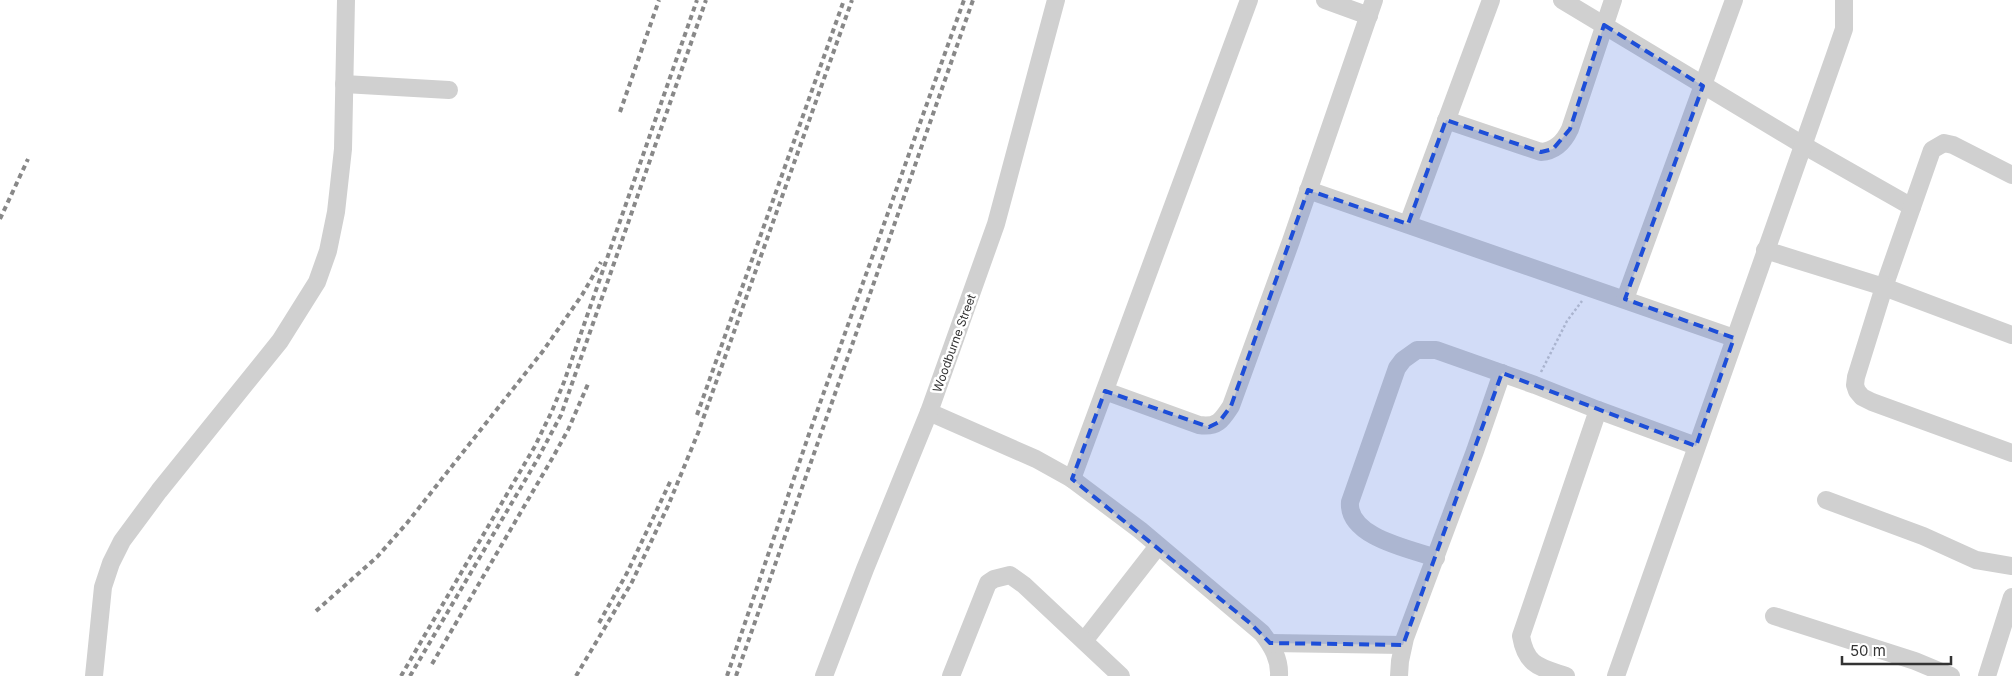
<svg xmlns="http://www.w3.org/2000/svg" width="2012" height="676" viewBox="0 0 2012 676" font-family="Inter,sans-serif">
<style>
.lines{fill:none;stroke-linecap:round;stroke-linejoin:round}
.path{stroke:#cdcdcd;stroke-width:2.5;stroke-dasharray:2.5 2.5;stroke-linecap:butt}
.minor{stroke:#d0d0d0;stroke-width:18}
.rail{stroke:#888;stroke-width:4;stroke-dasharray:5 4;stroke-linecap:butt}
.marked{fill:#1d4ed8;fill-opacity:0.2;stroke:#1d4ed8;stroke-width:4;stroke-dasharray:10 6;stroke-linejoin:round}
.labels{text-anchor:middle;dominant-baseline:central;stroke-width:5;stroke-linejoin:round;paint-order:stroke}
.street-label{font-size:12px;fill:#333;stroke:#fff}
</style>
<rect width="100%" height="100%" fill="#fff"/>
<g class="lines">
<polyline class="path" points="1541,372 1567,321 1582,301"/>
<g class="minor">
<polyline points="1325,0 1369,16"/>
<polyline points="1562,0 1803,145 1912,207"/>
<polyline points="344,84 449,90"/>
<path d="M1446,120L1541,152C1555,151 1564,142 1570,129L1613,0"/>
<polyline points="2012,175 1953,145 1944,143 1932,150 1884,287 1856,377 1855,385 1857,391 1862,397 1872,402 2012,453"/>
<polyline points="1308,190 1734,338"/>
<polyline points="1408,224 1491,0"/>
<polyline points="1765,250 1884,287 2012,335"/>
<polyline points="1625,299 1734,0"/>
<path d="M1105,391L1199,425C1217,428 1222,420 1231,406L1291,241L1374,0"/>
<path d="M929,412L1036,459L1072,479L1140,530L1262,633C1272,646 1280,659 1279,676"/>
<polyline points="1072,479 1249,0"/>
<polyline points="1826,500 1923,536 1976,560 2012,566"/>
<path d="M1436,558C1410,549 1347,537 1350,502L1397,368L1403,360L1417,350H1436L1535,385L1598,410L1696,446"/>
<polyline points="1774,616 1915,661 1951,676"/>
<polyline points="1084,641 1158,546"/>
<polyline points="1270,643 1403,645"/>
<polyline points="94,676 103,587 111,563 122,541 159,491 280,341 317,282 328,251 336,212 343,149 346,0"/>
<polyline points="824,676 865,569 929,412 996,224 1056,0"/>
<polyline points="951,676 988,583 994,579 1010,575 1024,585 1121,676"/>
<polyline points="1399,676 1400,661 1405,638 1475,451 1502,373"/>
<path d="M1566,676C1540,667 1526,666 1521,636L1598,410"/>
<polyline points="1616,676 1835,55 1844,29 1844,0"/>
<polyline points="1987,676 2012,597"/>
</g>
<g class="rail">
<polyline points="620,112 659,0"/>
<polyline points="0,219 28,159"/>
<polyline points="697,415 844,0"/>
<polyline points="316,611 377,557 407,523 543,351 582,295 601,262"/>
<polyline points="599,623 627,573 671,480"/>
<polyline points="432,664 553,457 568,430 588,384"/>
<polyline points="401,676 535,446 552,411 564,382 697,0"/>
<polyline points="410,676 537,460 561,415 706,0"/>
<polyline points="576,676 632,582 668,506 698,433 852,0"/>
<polyline points="727,676 809,434 964,0"/>
<polyline points="736,676 973,0"/>
</g>
</g>
<path class="marked" d="M1604,25L1703,86L1625,299L1734,338L1696,446L1502,373L1403,645L1270,643L1250,623L1072,479L1105,391L1209,427L1219,422L1231,406L1308,190L1408,224L1446,120L1541,152L1553,149L1570,129Z"/>
<g class="labels">
<g class="street-label">
<text transform="translate(954 343) rotate(-70)">Woodburne Street</text>
</g>
</g>
<path d="M1842 656v8h109v-8" fill="none" stroke="#333333" stroke-width="2.5"/>
<text x="1850" y="656" font-size="15" fill="#333333" stroke="#ffffff" stroke-width="4" paint-order="stroke">50 m</text>
</svg>
